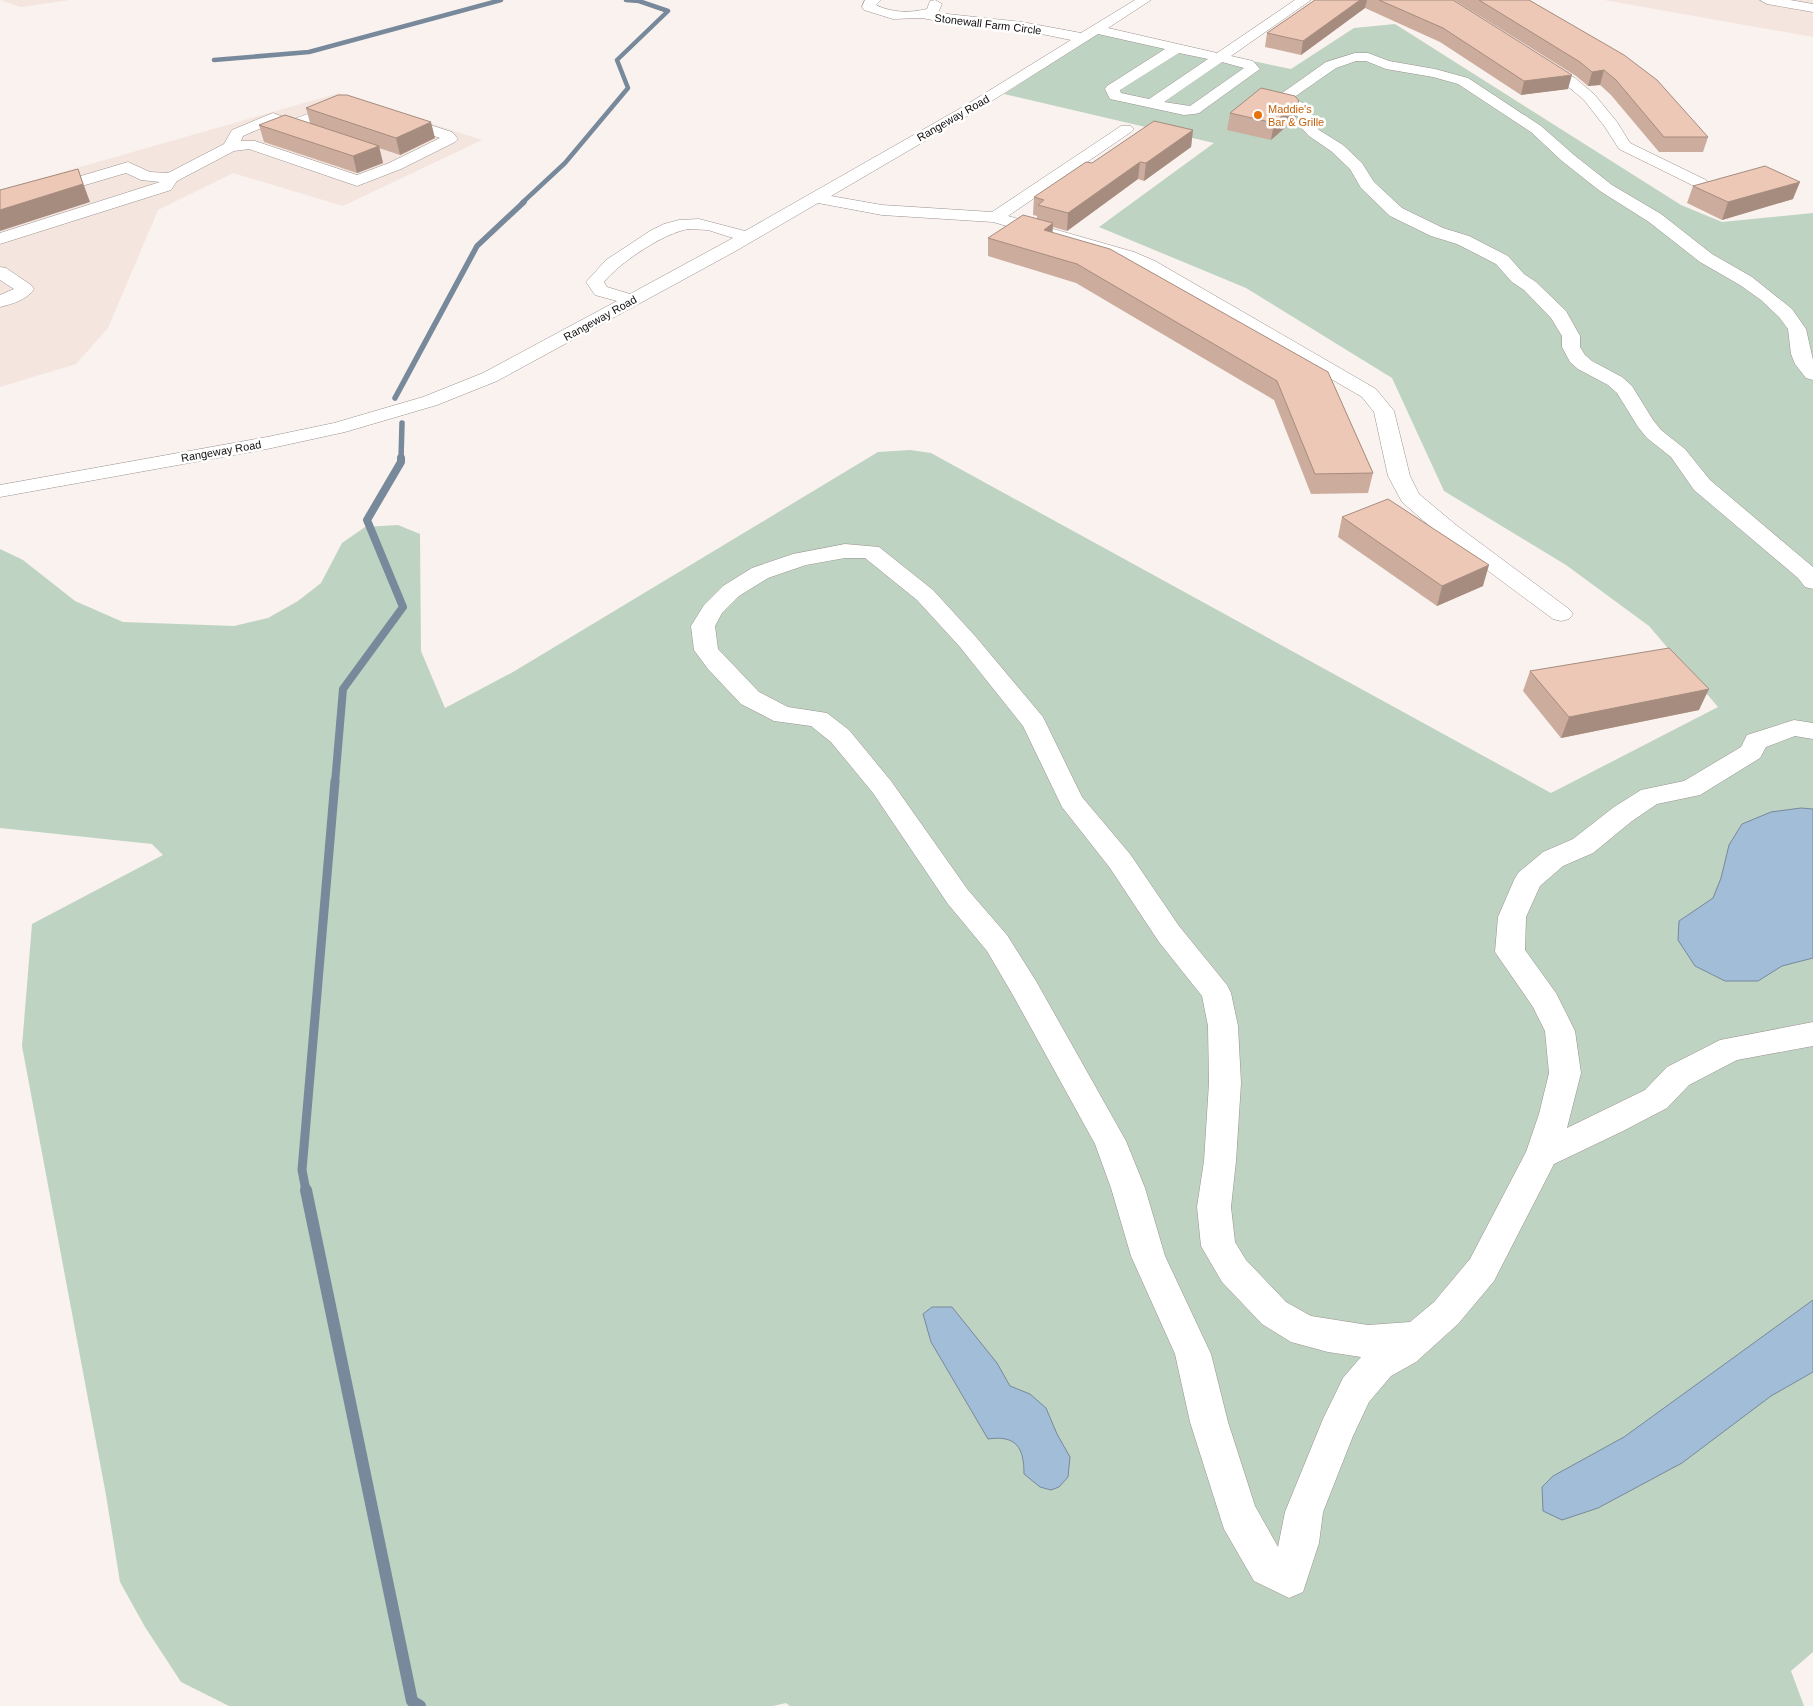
<svg xmlns="http://www.w3.org/2000/svg" width="1813" height="1706" viewBox="0 0 1813 1706" font-family="Helvetica,sans-serif">
<style>
.built{fill:#f4e5de}
.green{fill:#bed3c2}
.water{fill:#a2bdd8;stroke:#77899b}
.lines{fill:none;stroke-linecap:round;stroke-linejoin:round}
.stream-far4{stroke:#77899b;stroke-width:4.5}
.stream-far3{stroke:#77899b;stroke-width:5.5}
.stream-far2{stroke:#77899b;stroke-width:8}
.stream-far1{stroke:#77899b;stroke-width:9}
.stream{stroke:#77899b;stroke-width:12}
.minor-casing{stroke:#9a928f;stroke-width:1}
.minor{fill:#fff;fill-rule:evenodd}
.wall{fill:#ccac9d}
.shaded-wall{fill:#a68c7f}
.building{fill:#edc8b6;stroke:#a68c7f}
.food-dot{fill:#e8710a;stroke:#fff;stroke-width:2}
.labels{text-anchor:middle;dominant-baseline:central;stroke-width:5;stroke-linejoin:round;paint-order:stroke}
.far-street-label{font-size:11px;fill:#120f0e;stroke:#fff}
.far-food-label{font-size:11px;fill:#c56008;stroke:#fff;text-anchor:start}
</style>
<rect width="100%" height="100%" fill="#faf2ee"/>
<g class="built">
<polygon points="0,0 70,0 21,7"/>
<polygon points="1604,0 1813,0 1813,37"/>
<polygon points="339,93 482,140 343,206 233,173 158,210 108,328 76,364 0,387 0,190"/>
</g>
<polygon class="green" points="1395,24 1681,205 1722,222 1813,213 1813,1652 1791,1671 1804,1706 790,1706 786,1703 773,1706 229,1706 181,1682 145,1627 120,1582 106,1495 22,1046 32,924 163,855 152,844 0,828 0,549 23,560 75,601 123,622 234,626 268,618 298,601 321,583 342,543 365,527 398,525 420,534 421,651 445,708 513,672 878,452 910,450 931,453 1551,793 1718,707 1649,626 1566,565 1444,491 1392,378 1246,288 1099,227 1214,143 1004,94 1103,30 1291,69 1354,28"/>
<g class="water">
<polygon points="1801,808 1813,809 1813,958 1782,966 1758,981 1725,981 1695,966 1678,940 1679,921 1713,898 1721,878 1729,845 1742,824 1771,812"/>
<polygon points="1813,1300 1813,1372 1771,1396 1682,1463 1598,1508 1562,1520 1543,1511 1542,1487 1553,1476 1624,1437"/>
<path d="M932,1307H952L997,1363L1010,1386L1030,1394L1046,1408L1057,1434L1070,1457L1068,1477L1059,1487L1051,1490L1040,1487L1024,1474C1024,1447 1016,1435 988,1439L931,1342L923,1314Z"/>
</g>
<g class="lines">
<g class="stream-far4">
<polyline points="214,60 309,52 501,0"/>
<polyline points="522,203 565,163 628,88 617,60 668,11 639,1 626,0"/>
</g>
<g class="stream-far3">
<polyline points="395,398 477,246 524,202"/>
<polyline points="401,459 402,423"/>
</g>
<polyline class="stream-far2" points="335,783 343,689 403,607 367,520 401,462 401,458"/>
<polyline class="stream-far1" points="306,1191 302,1170 335,781"/>
<polyline class="stream" points="306,1190 412,1701 420,1706"/>
<g class="minor-casing">
<g id="minor">
<path d="M865,0H881L876,5C892,13 910,13 927,9L930,1L935,0L942,4L938,13L1022,22L1081,33L1135,0H1151L1108,28L1217,53L1295,0H1311L1231,56L1253,61L1260,69L1199,113L1194,114L1184,115L1110,99L1105,89L1107,86L1165,49L1098,34L971,114L831,196L882,205L992,212L1121,126H1131L1134,129L1131,132L1008,216L1134,252L1155,261L1376,389L1394,411L1410,476L1419,494L1456,525L1569,609L1573,614L1569,619L1561,621L1553,619L1440,535L1402,502L1388,476L1374,412L1362,397L1143,269L1122,260L993,222L882,215L818,203L734,252L497,381L437,405L345,432L267,449L0,497V485L267,437L334,423L423,397L483,373L617,301L595,295L586,282L606,260L650,231L664,224L679,220L699,219L745,231L961,108L1071,40L1022,30L954,24L922,18L893,19L864,10L862,7ZM1179,53L1208,59L1149,99L1121,93L1120,90ZM1222,62L1244,68L1190,106L1164,102ZM689,229L708,230L733,238L630,294L607,287L604,282C619,263 665,232 689,229Z"/>
<polygon points="1760,0 1790,0 1813,4 1813,12 1767,4"/>
<path d="M1355,53H1368L1389,61L1435,69L1468,78L1541,126L1574,155L1612,185L1661,214L1712,254L1752,277L1792,309L1806,329L1813,360V380L1806,378L1795,364L1791,354L1788,329L1779,317L1761,300L1740,285L1700,262L1649,222L1600,191L1562,161L1531,132L1458,84L1433,77L1386,69L1366,61H1356L1336,68L1293,98L1307,105L1315,119L1313,122L1319,130L1343,145L1362,163L1374,182L1402,208L1443,228L1469,236L1508,256L1524,274L1536,282L1566,311L1580,336V347L1585,355L1592,361L1622,377L1632,386L1653,420L1661,430L1685,449L1710,480L1813,567V589L1805,587L1798,578L1694,490L1671,457L1647,438L1638,427L1617,393L1608,385L1578,369L1570,362L1562,347V336L1551,318L1524,290L1512,282L1496,264L1457,244L1431,236L1390,216L1361,188L1350,169L1331,151L1309,136L1297,123L1299,119C1293,105 1283,108 1275,98L1326,62Z"/>
<polygon points="1538,57 1575,78 1594,94 1617,122 1630,143 1706,180 1708,183 1706,186 1694,186 1619,149 1605,127 1584,100 1565,84 1533,64 1531,61 1533,58"/>
<polygon points="344,101 349,102 351,105 349,108 291,130 273,123 243,136 241,141 255,141 357,175 389,163 440,138 392,122 389,119 392,116 402,116 452,132 458,139 455,142 401,169 357,186 249,149 234,151 177,181 171,190 0,244 0,233 160,182 141,180 126,173 0,210 0,200 128,162 150,172 168,173 224,144 232,130 268,115 273,113 291,120"/>
<path d="M0,267L6,268L31,285L34,289C27,300 12,304 0,307V295L14,289L0,280Z"/>
<path d="M845,544L879,547L933,590L976,637L1043,717L1082,797L1130,854L1179,926L1227,985L1231,993L1238,1026L1241,1083L1236,1161L1231,1207L1235,1242L1246,1260L1286,1302L1311,1316L1368,1325L1410,1322L1434,1302L1470,1259L1526,1152L1539,1114L1549,1073L1545,1031L1533,1007L1495,952L1498,917L1514,880L1518,873L1543,852L1573,839L1614,807L1641,790L1684,781L1741,747L1747,735L1794,720L1813,723V739L1795,736L1766,747L1760,758L1700,795L1657,804L1632,821L1593,853L1563,866L1540,886L1526,917L1525,950L1556,993L1575,1031L1581,1073L1567,1128L1645,1090L1667,1067L1720,1040L1813,1022V1046L1737,1060L1689,1085L1667,1108L1623,1131L1554,1164L1494,1281L1458,1324L1416,1362L1391,1376L1369,1402L1353,1436L1323,1512L1319,1543L1303,1592L1289,1598L1254,1581L1224,1529L1190,1422L1175,1354L1131,1256L1111,1188L1095,1144L1014,997L987,951L948,904L873,793L831,742L811,726L774,721L741,704L708,669L694,650L691,626L704,605L723,586L752,568L793,554ZM845,558H865L917,600L960,647L1023,726L1062,807L1110,868L1159,942L1202,996L1208,1026L1209,1083L1204,1161L1197,1207L1201,1246L1222,1282L1262,1324L1291,1342L1328,1352L1361,1357L1343,1378L1323,1419L1285,1512L1278,1547L1255,1506L1228,1422L1211,1354L1165,1256L1145,1188L1126,1141L1036,981L1007,935L968,890L891,781L849,730L827,713L788,707L759,692L718,649L715,626L722,613L739,596L768,578L806,565Z"/>
</g>
</g>
<use href="#minor" class="minor"/>
</g>
<g class="wall">
<polygon points="1315,0 1453,0 1568,89 1521,95 1440,42 1365,8 1301,55 1265,47 1267,33"/>
<polygon points="1454,0 1529,0 1708,137 1703,152 1659,152 1611,95 1600,85 1588,86 1576,76"/>
<polygon points="306,108 435,138 400,155 379,148 383,163 357,173 264,142 259,125 310,123"/>
<polygon points="1230,113 1296,118 1271,140 1227,130"/>
<polygon points="1193,130 1191,147 1144,181 1138,179 1067,231 1053,227 1052,232 1328,372 1373,473 1368,493 1311,494 1274,400 1076,283 988,256 988,238 1037,219 1037,216 1033,215 1034,197 1092,163"/>
<polygon points="1693,186 1793,199 1722,220 1687,203"/>
<polygon points="1342,517 1483,586 1437,606 1338,537"/>
<polygon points="1530,671 1699,710 1561,738 1523,691"/>
</g>
<g class="shaded-wall">
<polygon points="1360,0 1367,0 1365,8 1301,55 1303,41"/>
<polygon points="1604,70 1600,85 1588,86 1592,72"/>
<polygon points="1572,75 1568,89 1521,95 1524,81"/>
<polygon points="1299,101 1296,118 1271,140 1274,123"/>
<polygon points="431,122 435,138 400,155 396,138"/>
<polygon points="1193,130 1191,147 1144,181 1146,163"/>
<polygon points="379,146 383,163 357,173 353,156"/>
<polygon points="1140,162 1138,179 1067,231 1068,213"/>
<polygon points="78,169 90,202 0,231 0,210"/>
<polygon points="1800,182 1793,199 1722,220 1728,202"/>
<polygon points="1053,223 1052,241 1044,230"/>
<polygon points="1489,565 1483,586 1437,606 1442,586"/>
<polygon points="1709,689 1699,710 1561,738 1569,717"/>
</g>
<g class="building">
<polygon points="1315,0 1360,0 1303,41 1267,33"/>
<polygon points="1379,0 1453,0 1572,75 1524,81 1443,28"/>
<polygon points="1479,0 1529,0 1624,55 1657,80 1708,137 1664,137 1616,80 1604,70 1592,72 1580,62"/>
<polygon points="1261,88 1295,96 1299,101 1274,123 1230,113"/>
<polygon points="338,95 347,95 431,122 396,138 306,108"/>
<polygon points="285,115 379,146 353,156 259,125"/>
<polygon points="1154,121 1193,130 1146,163 1140,162 1068,213 1038,205 1044,200 1034,197 1086,162 1092,163"/>
<polygon points="1765,166 1800,182 1728,202 1693,186"/>
<polygon points="78,169 83,184 0,210 0,190"/>
<polygon points="1023,215 1053,223 1044,230 1110,249 1328,372 1373,473 1315,474 1277,381 1077,264 988,238"/>
<polygon points="1388,499 1489,565 1442,586 1342,517"/>
<polygon points="1669,648 1709,689 1569,717 1530,671"/>
</g>
<circle class="food-dot" cx="1258" cy="115" r="5"/>
<g class="labels">
<g class="far-street-label">
<text transform="translate(988 24) rotate(7)">Stonewall Farm Circle</text>
<text transform="translate(953 118) rotate(-30)">Rangeway Road</text>
<text transform="translate(600 318) rotate(-29)">Rangeway Road</text>
<text transform="translate(221 451) rotate(-10)">Rangeway Road</text>
</g>
<g class="far-food-label">
<text x="1268" y="109">Maddie's<tspan x="1268" dy="13">Bar &amp; Grille</tspan></text>
</g>
</g>
</svg>
